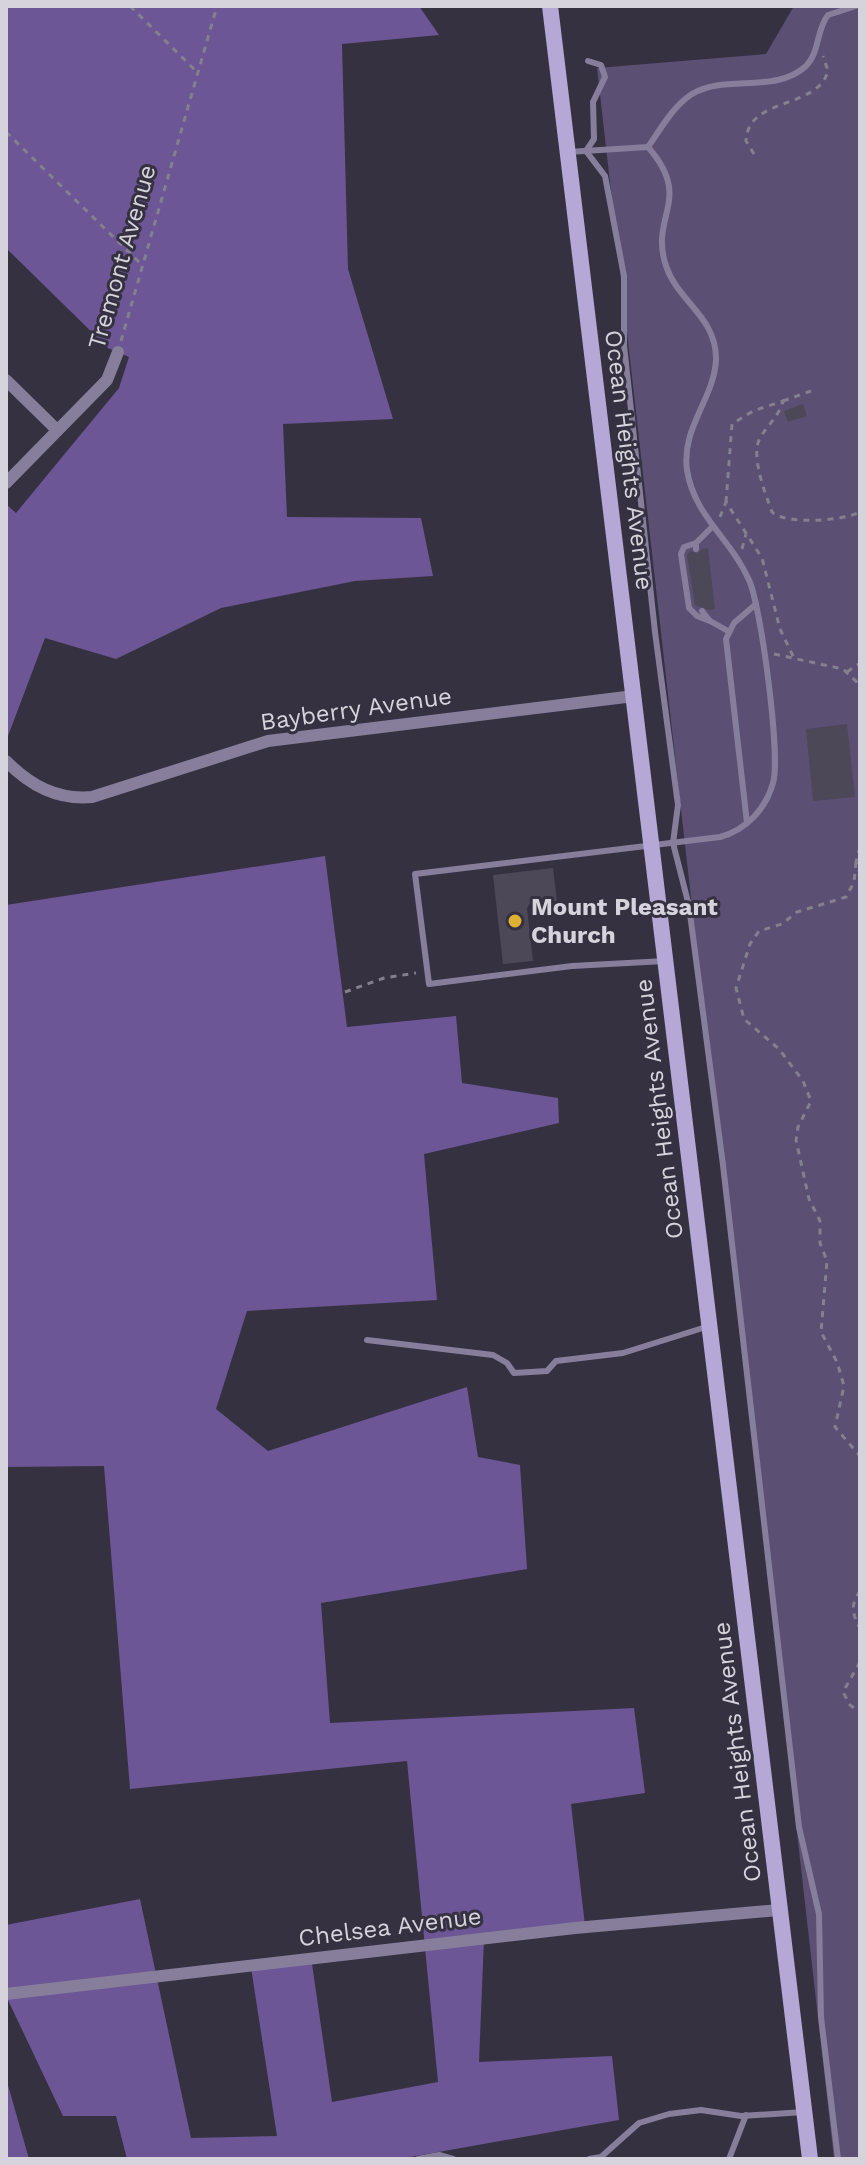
<svg xmlns="http://www.w3.org/2000/svg" width="866" height="2165" viewBox="0 0 866 2165" font-family="'Work Sans',sans-serif">
<style>
.green{fill:#5b4f74}
.forest{fill:#6c5695}
.building{fill:#4c4858}
.lines{fill:none;stroke-linecap:round;stroke-linejoin:round}
.path{stroke:#84808d;stroke-width:3;stroke-dasharray:6 6;stroke-linecap:butt}
.service{stroke:#867e9b;stroke-width:6}
.minor{stroke:#867e9b;stroke-width:12}
.secondary{stroke:#b5a7d6;stroke-width:16}
.poi-dot{fill:#ddb133;stroke:#363141;stroke-width:3}
.labels{text-anchor:middle;dominant-baseline:central;stroke-width:6;stroke-linejoin:round;paint-order:stroke}
.street-label{font-size:24px;fill:#d6d3dd;stroke:#363141}
.poi-label{font-size:24px;font-weight:bold;fill:#d6d3dd;stroke:#363141;text-anchor:start}
</style>
<rect width="100%" height="100%" fill="#363141"/>
<polygon class="green" points="794,6 860,6 860,2159 834,2159 597,68 766,54"/>
<g class="forest">
<polygon points="6,6 419,6 439,35 342,44 348,269 393,419 283,424 287,517 421,518 433,576 355,581 221,608 116,659 45,638 8,736 6,504 16,513 119,388 129,357 108,348 6,248"/>
<polygon points="325,856 347,1027 456,1016 462,1083 558,1098 559,1123 424,1154 437,1300 247,1311 216,1409 268,1451 467,1387 478,1457 520,1465 527,1569 321,1603 330,1723 634,1708 645,1793 571,1804 585,1926 484,1938 479,2062 612,2056 619,2120 399,2159 127,2159 116,2116 63,2116 6,1996 6,1925 140,1899 191,2138 277,2136 250,1961 311,1957 332,2102 438,2082 407,1761 130,1789 104,1466 6,1467 6,905"/>
<polygon points="6,2078 29,2159 6,2159"/>
</g>
<g class="building">
<polygon points="803,404 807,416 788,422 784,411"/>
<polygon points="708,548 715,609 709,610 695,605 687,555 690,551 698,554 702,549"/>
<polygon points="847,724 855,797 813,801 806,729"/>
<polygon points="553,868 557,901 529,904 527,909 533,961 503,964 493,875"/>
</g>
<g class="lines">
<g class="path">
<polyline points="130,6 198,73"/>
<polyline points="6,132 143,266"/>
<path d="M754,154L746,141C748,96 817,110 828,71L823,56"/>
<polyline points="121,341 217,6"/>
<polyline points="783,401 811,391"/>
<path d="M726,502L732,424L753,411L783,401C778,418 768,424 760,438C750,456 766,495 772,512C786,525 843,521 860,512"/>
<polyline points="720,517 726,502 762,558 780,629 794,658"/>
<polyline points="742,549 746,534"/>
<polyline points="774,654 843,669 860,685"/>
<polyline points="847,672 860,663"/>
<polyline points="860,847 856,862 860,873"/>
<polyline points="856,862 854,882 846,897 797,912 782,924 759,931 750,944 736,988 744,1019 779,1049 803,1081 811,1101 798,1127 796,1140 809,1199 820,1221 820,1243 827,1261 821,1332 837,1362 844,1386 835,1427 860,1456 860,1478"/>
<polyline points="345,992 384,978 416,973"/>
<path d="M860,1591C850,1606 852,1613 860,1628"/>
<polyline points="860,1662 843,1692 850,1705 860,1712"/>
</g>
<g class="service">
<polyline points="588,61 601,65 605,77 593,102 594,139 586,151 605,176 624,276 624,345 655,632 678,805 673,843 689,906 723,1165 799,1827 819,1914 821,2017 838,2159"/>
<path d="M648,147C694,200 649,215 666,266C678,302 717,317 716,360C714,399 681,428 687,470C694,516 731,539 749,580C761,606 781,757 773,783C766,809 746,830 720,837L415,874L429,984L572,966L665,961"/>
<path d="M648,147C660,130 673,106 692,94C725,74 776,94 806,66C820,52 816,30 828,15L856,6"/>
<polyline points="568,152 648,147"/>
<polyline points="696,543 684,547 681,554 689,608 697,616 710,621"/>
<polyline points="696,549 696,543 712,527"/>
<polyline points="702,611 710,621 728,631"/>
<polyline points="747,823 726,639 734,623 756,604"/>
<polyline points="367,1340 493,1355 507,1363 514,1373 547,1371 556,1361 623,1353 706,1327"/>
<polyline points="418,2159 439,2155 453,2159"/>
<polyline points="589,2159 601,2157 639,2123 669,2114 701,2110 741,2116 804,2112"/>
<polyline points="729,2159 746,2115"/>
</g>
<g class="minor">
<polyline points="6,380 57,430"/>
<polyline points="6,483 107,380 118,352"/>
<path d="M6,761C31,786 57,800 92,797L268,741L634,696"/>
<polyline points="6,1994 575,1928 779,1910"/>
</g>
<polyline class="secondary" points="550,6 810,2159"/>
</g>
<circle class="poi-dot" cx="515" cy="921" r="8"/>
<g class="labels">
<g class="street-label">
<text transform="translate(122 257) rotate(-74)">Tremont Avenue</text>
<text transform="translate(629 460) rotate(83)">Ocean Heights Avenue</text>
<text transform="translate(356 709) rotate(-8)">Bayberry Avenue</text>
<text transform="translate(659 1109) rotate(-97)">Ocean Heights Avenue</text>
<text transform="translate(737 1752) rotate(-97)">Ocean Heights Avenue</text>
<text transform="translate(390 1927) rotate(-7)">Chelsea Avenue</text>
</g>
<g class="poi-label">
<text x="531" y="907">Mount Pleasant<tspan x="531" dy="28">Church</tspan></text>
</g>
</g>
<rect width="866" height="2165" fill="none" stroke="#d6d3dd" stroke-width="16"/>
</svg>
